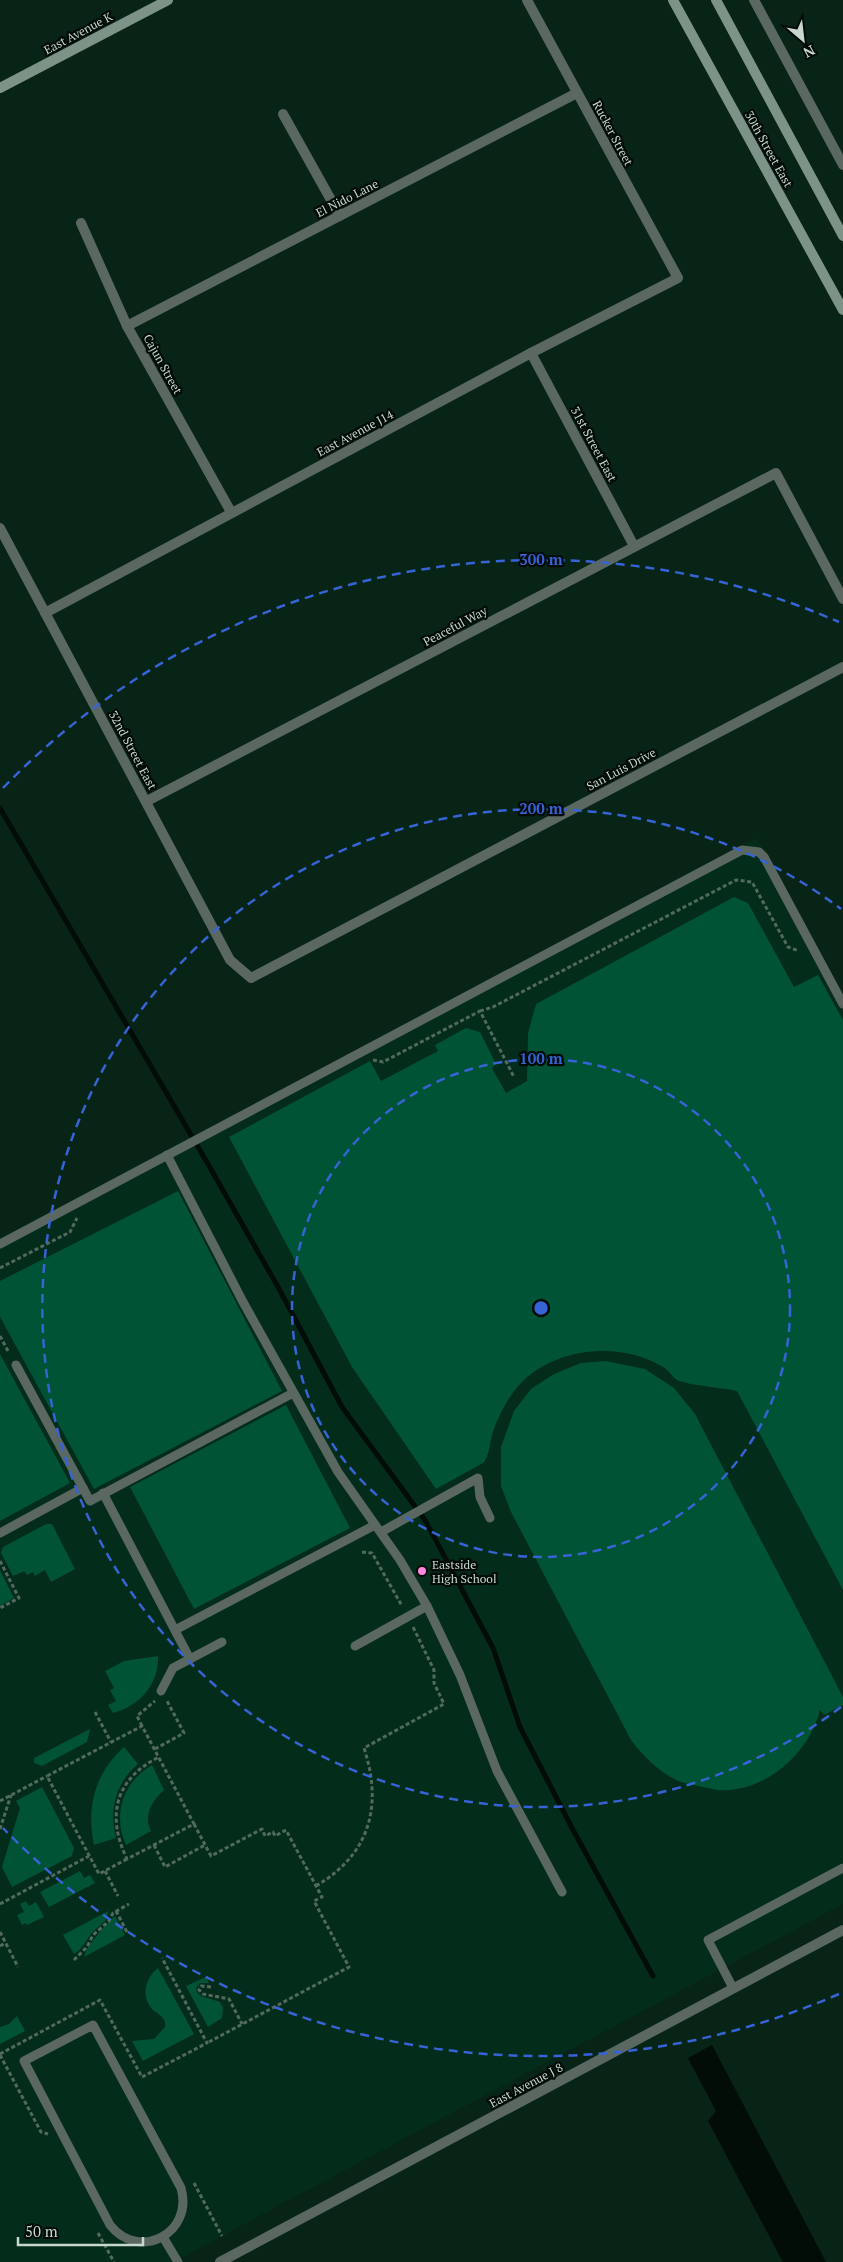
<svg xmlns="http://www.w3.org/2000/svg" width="843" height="2262" viewBox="0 0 843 2262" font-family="'PT Serif',serif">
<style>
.built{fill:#042c1b}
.green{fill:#005334}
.water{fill:#020d07}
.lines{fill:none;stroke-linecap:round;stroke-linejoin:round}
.stream{stroke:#020d07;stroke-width:5}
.path{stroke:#526a5e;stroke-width:3;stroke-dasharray:4 2.5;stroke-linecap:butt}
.service{stroke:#5b6861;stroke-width:9}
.minor{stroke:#5b6861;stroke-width:10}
.tertiary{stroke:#5b6861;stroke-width:10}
.secondary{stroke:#7e9387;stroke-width:10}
.ring{fill:none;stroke:#3663d6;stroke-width:2.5;stroke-dasharray:9 6}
.poi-dot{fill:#fe86e1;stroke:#020b06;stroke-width:2}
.labels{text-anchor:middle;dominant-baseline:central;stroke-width:4.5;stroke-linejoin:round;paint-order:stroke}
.street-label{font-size:12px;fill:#c7d7ce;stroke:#020b06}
.poi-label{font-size:12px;fill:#c7d7ce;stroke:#020b06;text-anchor:start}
.centre{fill:#3663d6;stroke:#020b06;stroke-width:2.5}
.ring-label{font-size:15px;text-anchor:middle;font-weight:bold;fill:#3663d6;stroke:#020b06;stroke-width:4.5;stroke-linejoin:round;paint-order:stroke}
</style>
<rect width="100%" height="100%" fill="#072417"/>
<polygon class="built" points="757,838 843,994 843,1904 173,2262 0,2262 0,1238"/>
<g class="green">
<path d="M734,897L748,903L794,987L818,975L843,1020V1590L737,1391C724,1388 687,1385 677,1380C672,1377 669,1370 663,1367C621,1341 557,1347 522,1382C509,1395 497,1418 492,1435C489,1445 490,1455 483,1463L436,1489L352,1367L229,1137L370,1061L381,1081L438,1051L435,1045L466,1028L480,1032L496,1064L492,1068L506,1093L527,1081L528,1033L536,1004Z"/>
<polygon points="178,1191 282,1391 94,1489 0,1317 0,1281"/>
<polygon points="0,1354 70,1483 0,1521"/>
<path d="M606,1361L645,1369L674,1388L695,1414L843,1697V1705L824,1715L820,1710C809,1754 764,1794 717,1790C711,1789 704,1787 698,1786C691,1784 682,1783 676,1780C658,1771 643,1756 631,1740L511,1512L501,1486V1447L514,1411L531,1389L554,1374L581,1363Z"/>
<polygon points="286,1405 350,1528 194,1609 130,1487"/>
<polygon points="46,1524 52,1524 75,1569 51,1582 45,1570 35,1576 33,1572 27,1575 24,1571 13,1576 1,1553 3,1547"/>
<polygon points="0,1570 14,1598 0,1606"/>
<path d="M158,1656C159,1685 139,1706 113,1713L108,1705L116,1701L110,1690L114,1688L105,1671L124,1661Z"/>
<polygon points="90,1729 87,1742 42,1766 34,1763 34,1758"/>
<path d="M124,1747L138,1764C115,1784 109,1809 116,1838L94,1845C86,1807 95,1773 124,1747Z"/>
<path d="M152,1765L164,1790C152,1801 143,1815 151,1831L126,1845C112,1814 123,1782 152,1765Z"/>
<polygon points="42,1787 74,1848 72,1856 12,1887 2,1867 20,1808 16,1801"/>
<polygon points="80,1871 84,1878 90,1875 95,1883 49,1907 40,1892"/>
<polygon points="26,1901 29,1906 36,1902 44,1917 27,1925 26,1923 22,1925 17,1915 24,1912 20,1904"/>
<path d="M108,1911C108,1923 99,1925 92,1933C85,1941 84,1948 74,1954L63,1935Z"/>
<path d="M115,1916L125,1935L84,1957C86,1945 106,1925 115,1916Z"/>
<path d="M158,1968L194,2034L143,2061L132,2041L154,2039L165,2027C167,2017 158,2015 152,2009C140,1996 146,1977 158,1968Z"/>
<polygon points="206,1977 209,1983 200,1983 196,1988 197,1992 201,1996 220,2002 223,2008 222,2018 208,2027 186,1986"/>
<polygon points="17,2016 25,2031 0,2044 0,2027 9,2024"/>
</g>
<polygon class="water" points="712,2045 826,2262 783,2262 708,2121 716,2111 688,2058"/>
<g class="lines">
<polyline class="stream" points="0,808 208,1164 278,1287 342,1407 425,1520 493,1648 520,1727 572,1828 653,1976"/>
<g class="path">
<polyline points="480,1011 493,1007 736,880 752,882 788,947 799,951"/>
<polyline points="373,1060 383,1062 480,1011 514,1077"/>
<polyline points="0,1268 70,1232 77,1218"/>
<polyline points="0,1336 8,1351"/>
<polyline points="362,1552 372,1553 402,1606"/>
<polyline points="0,1561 19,1598 0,1608"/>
<polyline points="95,1712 111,1742"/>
<polyline points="142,1726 137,1716 155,1701"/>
<polyline points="155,1749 184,1733 167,1701"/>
<polyline points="0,1801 47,1776"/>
<polyline points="194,1824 211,1856 262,1829 265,1836 273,1832 275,1836 286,1830 322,1897 314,1901 349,1967 207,2043"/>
<polyline points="0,1829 11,1795"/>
<polyline points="154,1845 165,1867 205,1845"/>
<path d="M127,1859L99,1874L47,1776L142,1726L194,1824L127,1859C106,1816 115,1779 159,1757"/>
<polyline points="105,1871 118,1896"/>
<path d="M316,1886C370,1854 383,1806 364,1748L444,1704L434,1683V1670L413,1627"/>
<polyline points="0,1904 89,1856"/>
<polyline points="116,1911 128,1934"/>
<polyline points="0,1932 18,1967"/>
<polyline points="0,1946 6,1943"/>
<polyline points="74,1960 87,1947 93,1935 109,1921 113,1913 129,1904"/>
<polyline points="211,1987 201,1986 199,1990 203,1994 229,1999 242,2024"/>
<polyline points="0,2054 100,2000 142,2077 207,2043 162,1958"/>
<polyline points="0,2055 41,2132 48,2134"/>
<polyline points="194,2183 222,2236"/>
<polyline points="98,2233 114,2262"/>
</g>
<g class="service">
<polyline points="167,1155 243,1302 338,1472 400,1560 427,1606 460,1675 497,1771 562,1892"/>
<polyline points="0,1244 742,850 759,852 764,857 843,1004"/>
<polyline points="16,1365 90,1501 293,1393"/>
<polyline points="103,1493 190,1659 222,1642"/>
<polyline points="381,1532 478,1478 480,1497 490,1518"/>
<polyline points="0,1533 83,1488"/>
<polyline points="175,1630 375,1525"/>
<polyline points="355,1646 427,1606"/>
<polyline points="161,1691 173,1668 190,1659"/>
<polyline points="733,1988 708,1940 843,1868"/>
<path d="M93,2025L181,2188C194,2233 139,2262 110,2225L24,2061Z"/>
<polyline points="163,2237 178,2262"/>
</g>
<g class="minor">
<polyline points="754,0 843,165"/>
<polyline points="283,114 340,216"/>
<polyline points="81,223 127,326 231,512"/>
<polyline points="127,326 577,93"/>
<polyline points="531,353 634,546"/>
<polyline points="0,528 230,960 251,978 843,667"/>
<polyline points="45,613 531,353 678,278 527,0"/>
<polyline points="147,801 776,473 843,599"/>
</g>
<polyline class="tertiary" points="220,2262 843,1930"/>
<g class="secondary">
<polyline points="673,0 843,310"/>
<polyline points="716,0 843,236"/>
<polyline points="0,88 168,0"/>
</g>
</g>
<g class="ring">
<circle cx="541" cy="1308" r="249"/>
<path d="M841 1707A499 499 0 1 1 841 909"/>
<path d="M839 1994A748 748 0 0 1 3 1828M3 788A748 748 0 0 1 839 622"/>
</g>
<circle class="poi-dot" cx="422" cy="1571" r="5"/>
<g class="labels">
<g class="street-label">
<text transform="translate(78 33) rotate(-28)">East Avenue K</text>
<text transform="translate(613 133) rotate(62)">Rucker Street</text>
<text transform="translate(769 149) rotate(61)">30th Street East</text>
<text transform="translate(347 198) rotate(-27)">El Nido Lane</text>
<text transform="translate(163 364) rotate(61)">Cajun Street</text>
<text transform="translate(355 433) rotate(-28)">East Avenue J14</text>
<text transform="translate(594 444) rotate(62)">31st Street East</text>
<text transform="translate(455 626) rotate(-28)">Peaceful Way</text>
<text transform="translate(133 750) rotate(62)">32nd Street East</text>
<text transform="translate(621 769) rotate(-28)">San Luis Drive</text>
<text transform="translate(526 2085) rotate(-28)">East Avenue J 8</text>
</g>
<g class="poi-label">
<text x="432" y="1564">Eastside<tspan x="432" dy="14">High School</tspan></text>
</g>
</g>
<circle cx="541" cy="1308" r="8" class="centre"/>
<g class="ring-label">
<text x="541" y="565">300 m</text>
<text x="541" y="814">200 m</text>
<text x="541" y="1064">100 m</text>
</g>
<g transform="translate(803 40) rotate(152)" stroke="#020b06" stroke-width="4" paint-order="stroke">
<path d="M0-4L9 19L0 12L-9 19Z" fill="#c7d7ce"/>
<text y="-8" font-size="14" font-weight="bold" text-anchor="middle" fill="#c7d7ce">N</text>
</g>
<path d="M18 2237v8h125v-8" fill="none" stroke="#c7d7ce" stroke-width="2.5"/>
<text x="25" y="2237" font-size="15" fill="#c7d7ce" stroke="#020b06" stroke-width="4" paint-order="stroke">50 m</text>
</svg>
